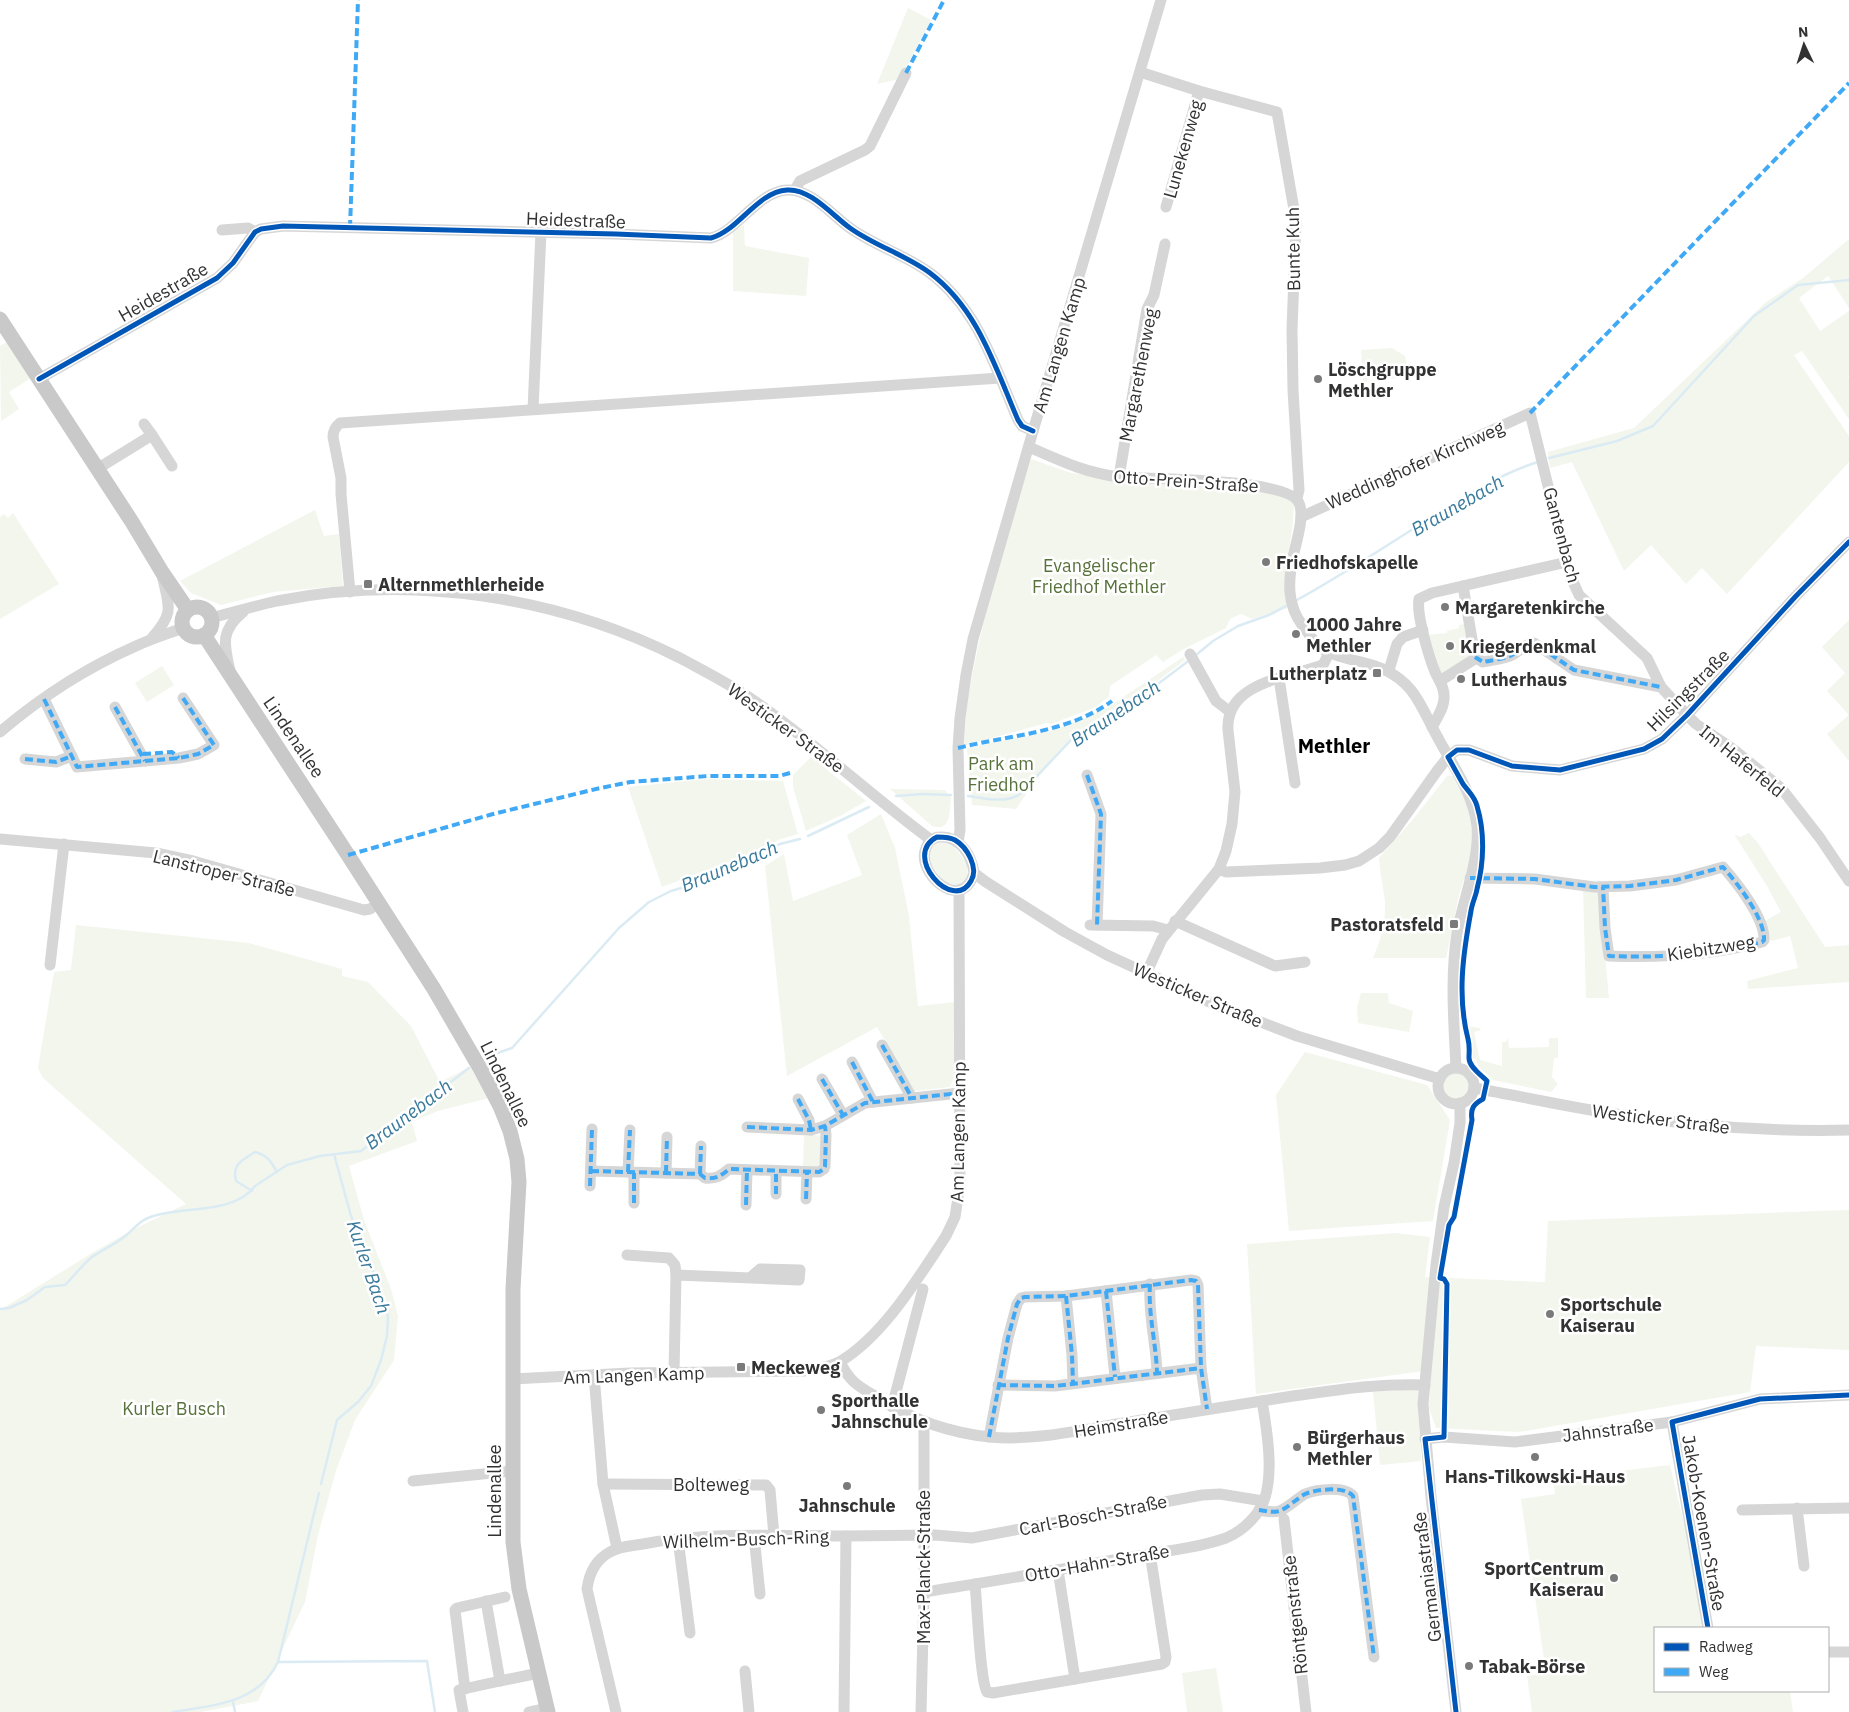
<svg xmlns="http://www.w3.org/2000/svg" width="1849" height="1712" viewBox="0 0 1849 1712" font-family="'IBM Plex Sans',sans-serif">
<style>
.green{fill:#f3f6ed}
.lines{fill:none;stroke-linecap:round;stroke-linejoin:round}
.stream{stroke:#dbebf4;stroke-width:2.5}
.minor{stroke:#d6d6d6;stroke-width:11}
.major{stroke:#c9c9c9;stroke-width:15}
.quiet{stroke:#3fa9f5;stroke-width:4;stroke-dasharray:8 4;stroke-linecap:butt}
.cycleway-casing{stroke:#fff;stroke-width:8}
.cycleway{stroke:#0057b8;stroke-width:5}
.poi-dot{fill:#7a7a7a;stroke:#fff;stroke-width:2}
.labels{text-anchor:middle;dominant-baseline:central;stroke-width:5;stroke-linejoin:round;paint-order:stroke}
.street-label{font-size:18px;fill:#323232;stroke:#fff}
.poi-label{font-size:18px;font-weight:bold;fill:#323232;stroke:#fff;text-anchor:start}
.park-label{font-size:18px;fill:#57723b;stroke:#fff}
.water-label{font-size:19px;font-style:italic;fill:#387a9b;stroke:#fff}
.quarter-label{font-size:20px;font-weight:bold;fill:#000;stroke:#fff}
</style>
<rect width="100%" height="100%" fill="#fff"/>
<g class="green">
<polygon points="908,8 931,20 900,79 877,84"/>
<polygon points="744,225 745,246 809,258 806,296 733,291 733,231"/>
<polygon points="1849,239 1849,308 1828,276 1799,298 1820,331 1849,311 1849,375 1848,376 1849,378 1849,419 1802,351 1794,355 1849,436 1849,462 1727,594 1702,568 1686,584 1651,545 1624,571 1572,462 1550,468 1548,452 1634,428 1766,302 1803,278"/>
<polygon points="7,342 31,378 9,392 19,409 1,421 0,346"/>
<polygon points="1392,348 1405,356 1407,365 1404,377 1381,380 1377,373 1374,372 1368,376 1367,382 1363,382 1361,350"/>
<path d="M1031,459L1071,473L1120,479L1243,488L1287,496L1294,505C1293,516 1293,527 1291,537C1286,566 1281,578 1288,608L1252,619L1241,614L1230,619L1226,628L1184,649L1163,662L1156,655L1110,686L1109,696L1096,707L1051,724L1046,723L964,746C965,704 974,665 983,625C997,569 1014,515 1031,459Z"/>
<polygon points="315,510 324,536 339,534 343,586 273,592 221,605 191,593 180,581"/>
<polygon points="13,513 59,584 0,619 0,517 4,514 8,518"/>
<polygon points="1849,620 1849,715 1827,691 1845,673 1822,647"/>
<polygon points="1468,623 1471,652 1469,657 1443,674 1438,671 1427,635 1447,633 1447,631 1459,628 1459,625"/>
<polygon points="1183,657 1185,660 1121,709 1069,742 1034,782 1016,809 972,805 967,748 1051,731 1078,721 1107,708"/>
<polygon points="162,666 174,685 147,702 135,683"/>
<polygon points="1849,715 1849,761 1827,734"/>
<polygon points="811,757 866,801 840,816 806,831 793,787 793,775"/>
<path d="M1447,776H1453L1466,797L1474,836L1470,859L1459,895L1446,958H1373C1381,940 1386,921 1385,901C1383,886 1380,872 1379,858L1415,817Z"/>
<polygon points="706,779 783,781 798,834 781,839 742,857 662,887 628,787"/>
<path d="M890,789L945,790L951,798C949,812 952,832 932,826Z"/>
<polygon points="881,814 895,848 909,916 918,1006 955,1002 955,1075 950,1087 914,1091 877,1027 787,1076 765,866 784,854 793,901 862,875 847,835"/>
<polygon points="1749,833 1758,843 1825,947 1849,945 1849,982 1748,989 1747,981 1798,968 1790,936 1771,941 1763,922 1781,912 1767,886 1734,834 1740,837"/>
<polygon points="938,841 953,845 967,864 968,877 960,886 943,882 931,864 928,856 934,843"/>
<polygon points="1583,888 1597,891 1599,893 1609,998 1586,998"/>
<polygon points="76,925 249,943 342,969 342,976 368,982 411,1026 440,1082 470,1067 489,1098 438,1111 412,1122 417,1141 349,1166 364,1220 391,1289 398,1316 394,1360 355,1420 336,1471 318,1535 305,1602 258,1701 201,1712 0,1712 0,1310 92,1253 132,1230 186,1204 43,1078 38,1068 54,972 71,970"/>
<polygon points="1361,993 1388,993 1389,1003 1413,1011 1409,1032 1358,1023 1357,1008"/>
<polygon points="1468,1026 1480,1028 1481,1030 1474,1032 1480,1060 1502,1066 1502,1042 1506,1042 1507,1039 1508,1039 1509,1048 1549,1047 1549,1038 1558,1038 1558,1058 1554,1058 1552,1077 1558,1084 1551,1092 1493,1080 1478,1066 1476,1059 1470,1058 1471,1046 1467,1028"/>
<polygon points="1305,1052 1427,1085 1450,1120 1433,1221 1289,1231 1276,1095"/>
<circle cx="1457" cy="1086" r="14"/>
<polygon points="804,1133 821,1136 820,1165 817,1168 803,1167"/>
<polygon points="1849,1210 1849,1350 1756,1346 1750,1392 1519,1432 1436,1428 1429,1408 1431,1370 1256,1394 1247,1244 1397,1233 1430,1237 1425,1277 1545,1282 1548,1221"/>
<polygon points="1417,1389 1419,1392 1421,1461 1380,1465 1373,1392"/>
<polygon points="1670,1465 1687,1536 1704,1628 1655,1628 1655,1691 1790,1691 1793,1712 1532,1712 1527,1676 1546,1673 1521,1499 1555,1494 1553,1479"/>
<polygon points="1216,1668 1223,1712 1187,1712 1182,1673"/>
</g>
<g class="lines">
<g class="stream">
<polyline points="1549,458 1617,441 1653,426 1754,316 1798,285 1849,280"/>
<path d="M1295,601C1345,574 1391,542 1439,513C1471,493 1502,473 1538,462"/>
<polyline points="1196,655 1213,641 1238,626 1269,615 1288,605"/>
<polyline points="896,796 923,794 951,795"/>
<path d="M968,796C985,798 1005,804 1020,794L1072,739L1092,726L1122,711L1187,662"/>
<polyline points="808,836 869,807"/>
<polyline points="486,1057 512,1048 619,928 649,902 671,891 698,883 705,879 730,870 780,844 800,839"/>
<path d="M252,1191L236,1181C232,1163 242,1161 255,1152C267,1155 271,1161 277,1172"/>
<path d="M0,1309L9,1308L27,1300L45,1287L65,1285C74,1276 82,1265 92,1257C102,1250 114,1245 124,1237C132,1231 139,1221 148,1218C178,1205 233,1216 255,1186L287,1165L320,1156L361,1151L469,1068"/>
<polyline points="321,1484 337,1420 358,1402 371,1386 381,1360 387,1336 388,1317 381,1292 351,1216 334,1154"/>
<polyline points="278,1662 427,1661 435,1712"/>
<polyline points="233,1702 235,1712"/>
<path d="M173,1712C213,1705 258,1704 278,1662L319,1493"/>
</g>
<g class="minor">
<polyline points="1140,72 1199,91 1277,112 1296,221 1292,330 1293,390 1299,490 1297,498"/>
<polyline points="795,190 800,181 865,150 870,146 906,73"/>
<polyline points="1166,207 1199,91"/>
<polyline points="222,230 248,228 255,232"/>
<path d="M39,379L217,278L233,263L255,232L261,229L283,226L616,234L711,238C738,231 757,192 787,190C810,188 833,216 850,228C875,246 906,255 930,273C978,309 995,367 1018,420L1022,426L1033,431"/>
<polyline points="533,409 541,232"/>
<polyline points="152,435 172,466"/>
<path d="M1029,447C1061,461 1083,472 1119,477C1147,479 1289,478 1299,503C1305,516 1296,543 1293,557C1288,582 1287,604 1302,625C1308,633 1314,642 1321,648C1330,655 1342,657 1353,660C1376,665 1395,671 1411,690C1422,704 1429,722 1438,738C1453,766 1473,793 1477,826C1480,860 1463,899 1457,933C1450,978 1454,1023 1456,1068"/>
<polyline points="97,469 152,435 144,424"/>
<polyline points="1119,477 1147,309 1154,295 1165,244"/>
<polyline points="1301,517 1530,413 1570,575 1579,595 1647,658 1661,687 1687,715 1696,724 1733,749 1781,788 1820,838 1849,881"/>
<path d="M350,592L341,494V478L333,437C333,431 335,427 340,423L1000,378"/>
<path d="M211,618C233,612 255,606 277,601C412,574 557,596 680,658C704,671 730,684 753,700C815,743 870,795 931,840"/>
<path d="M152,638C175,612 169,607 162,575"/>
<polyline points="1190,654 1216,701 1229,711"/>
<path d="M1475,657L1483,662C1492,660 1504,659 1512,655C1522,650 1522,645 1534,643L1574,670L1661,687"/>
<polyline points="1389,670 1397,644 1403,637 1423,630"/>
<path d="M230,671C224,644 220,631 243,612"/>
<polyline points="1279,678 1295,783"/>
<polyline points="1440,681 1473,660 1475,657 1463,586"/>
<polyline points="44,699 77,767 179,758 198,754 214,745 183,698"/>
<polyline points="115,707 145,761"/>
<path d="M1432,727C1437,718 1444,708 1444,698C1445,688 1439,681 1435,672C1429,657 1416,614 1419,599L1432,593L1567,562"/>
<path d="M0,732C40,698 88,667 136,646C151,639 167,634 183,628"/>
<polyline points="25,759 56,762 72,756"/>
<polyline points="1087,775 1101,814 1097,925"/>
<polyline points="0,839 156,853 193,861 364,910 370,909 379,903"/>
<polyline points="958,842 960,830 958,748 960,718 966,675 973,639 1033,431 1161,0"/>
<polyline points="1219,869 1226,872 1320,868 1345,865 1359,861 1379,848 1390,837 1437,771 1448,757 1457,750 1469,750 1512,766 1560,770 1644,749 1662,739 1687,715 1796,596 1849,542"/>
<path d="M974,873C962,914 915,873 926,848C928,842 933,837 940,837C960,836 972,856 974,873L986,882L1065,932L1107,955L1214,1004L1297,1036L1440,1079"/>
<path d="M1470,878L1535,879L1594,887L1630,886L1676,880L1723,867C1737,883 1765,918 1764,940L1762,942C1714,955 1660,958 1609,956L1605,928L1603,887"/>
<polyline points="1175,921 1275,966 1305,962"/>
<polyline points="1090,925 1153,926 1168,930"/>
<polyline points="50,965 64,844"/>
<path d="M1146,974L1162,939L1219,869L1226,851L1232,824L1235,792L1228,730C1225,682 1290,677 1323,665L1329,653"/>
<polyline points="882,1045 912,1098"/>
<polyline points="852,1062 873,1102"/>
<circle cx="1456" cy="1086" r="18"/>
<polyline points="822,1079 843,1115"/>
<path d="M1474,1088C1519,1096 1564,1106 1609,1113C1689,1126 1769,1132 1849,1130"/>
<polyline points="798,1099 809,1120 811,1130"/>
<polyline points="747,1127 811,1130 825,1126 865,1103 960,1093"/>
<path d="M591,1171L700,1174L705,1178C716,1179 721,1176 729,1169L819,1172L824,1169L825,1166L826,1135L825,1126"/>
<polyline points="628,1172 630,1130"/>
<polyline points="666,1173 667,1137"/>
<polyline points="700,1174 701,1146"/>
<polyline points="590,1186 592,1129"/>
<polyline points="776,1194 776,1171"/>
<polyline points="806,1199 807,1172"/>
<polyline points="634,1203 634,1173"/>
<polyline points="746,1205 747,1170"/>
<polyline points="627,1255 669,1258 675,1265 676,1275"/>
<path d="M1150,1284C1148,1314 1156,1343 1157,1372"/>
<polyline points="1106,1291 1115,1377"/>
<polyline points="1066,1296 1072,1355 1073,1383"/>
<path d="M840,1362C851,1384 860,1387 880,1399C913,1420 951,1433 990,1437C1032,1441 1076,1431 1117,1424C1176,1415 1234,1405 1293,1396C1337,1390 1380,1383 1425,1385"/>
<polyline points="674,1373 676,1275 799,1280 800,1270 760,1269 751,1277"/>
<polyline points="594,1375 603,1484 617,1548"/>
<path d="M512,1379L630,1373L804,1371C816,1369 830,1367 841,1361C884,1335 918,1278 946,1236L955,1217L960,1184L959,890"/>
<polyline points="998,1385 1055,1386 1201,1368"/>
<polyline points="892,1407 923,1289"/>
<polyline points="1672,1422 1708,1628"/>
<polyline points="989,1437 1008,1338 1017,1304 1021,1298 1025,1297 1066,1296 1191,1280 1196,1281 1198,1285 1201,1368 1207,1409"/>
<polyline points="1425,1439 1444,1437 1515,1442 1672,1422 1760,1399 1849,1395"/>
<polyline points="413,1481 513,1471"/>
<polyline points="603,1484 766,1485 770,1490 774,1536"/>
<polyline points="1797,1508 1804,1566"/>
<path d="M1259,1510C1266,1511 1272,1513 1279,1511C1288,1508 1296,1499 1305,1494C1317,1489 1345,1486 1353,1496L1374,1657"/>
<polyline points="1742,1510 1849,1508"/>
<polyline points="1284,1519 1306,1712"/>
<polyline points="754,1536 760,1594"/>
<polyline points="678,1539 690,1633"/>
<polyline points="1058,1570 1075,1679"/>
<path d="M975,1584C977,1602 980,1681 987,1692L993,1693L1162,1664L1165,1662L1166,1657L1150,1553"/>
<path d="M924,1592C991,1582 1058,1570 1125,1558C1158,1552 1194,1549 1226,1538C1238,1533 1250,1523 1258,1512C1277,1486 1267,1430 1262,1401"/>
<polyline points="1828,1652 1849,1652"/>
<polyline points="745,1671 749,1712"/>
<polyline points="500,1681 539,1673"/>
<polyline points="465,1689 455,1610 457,1608 505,1597"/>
<polyline points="463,1712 459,1690 500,1681 486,1601"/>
<polyline points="529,1712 547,1708"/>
<path d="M616,1712L587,1589C589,1574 595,1560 610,1552C620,1546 632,1546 643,1544C709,1531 779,1536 846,1536"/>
<polyline points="844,1712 846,1536 935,1535 972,1538 1202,1495 1220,1494 1263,1501"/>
<polyline points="921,1712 924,1592 924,1422"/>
<polyline points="1456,1712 1431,1497 1423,1404 1436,1265 1444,1207 1454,1163 1460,1123 1460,1103"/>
</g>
<g class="major">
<polyline points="0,319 132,522 162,572 188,610"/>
<circle cx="197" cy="622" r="15"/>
<polyline points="204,635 348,855 434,989 481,1070 500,1106 510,1131 517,1159 519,1182 513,1289 513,1542 519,1589 548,1712"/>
</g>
<g class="quiet">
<polyline points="906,73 944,0"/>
<polyline points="350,228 358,0"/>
<polyline points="1530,413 1849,83"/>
<path d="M1475,657L1483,662C1492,660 1504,659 1512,655C1522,650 1522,645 1534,643L1574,670L1661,687"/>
<polyline points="44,699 77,767 179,758 198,754 214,745 183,698"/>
<polyline points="115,707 145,761"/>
<path d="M958,748C1010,735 1068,733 1112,701"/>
<polyline points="143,754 172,752 179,758"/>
<polyline points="25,759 56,762 72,756"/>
<polyline points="1087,775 1101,814 1097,925"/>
<polyline points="348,855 493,814 596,789 630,782 708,776 779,776 790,773"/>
<path d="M1470,878L1535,879L1594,887L1630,886L1676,880L1723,867C1737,883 1765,918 1764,940L1762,942C1714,955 1660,958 1609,956L1605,928L1603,887"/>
<polyline points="882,1045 912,1098"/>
<polyline points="852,1062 873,1102"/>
<polyline points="822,1079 843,1115"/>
<polyline points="798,1099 809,1120 811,1130"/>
<polyline points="747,1127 811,1130 825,1126 865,1103 960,1093"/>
<path d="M591,1171L700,1174L705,1178C716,1179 721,1176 729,1169L819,1172L824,1169L825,1166L826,1135L825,1126"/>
<polyline points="628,1172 630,1130"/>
<polyline points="666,1173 667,1137"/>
<polyline points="700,1174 701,1146"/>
<polyline points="590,1186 592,1129"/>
<polyline points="776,1194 776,1171"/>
<polyline points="806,1199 807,1172"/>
<polyline points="634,1203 634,1173"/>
<polyline points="746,1205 747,1170"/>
<path d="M1150,1284C1148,1314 1156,1343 1157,1372"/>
<polyline points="1106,1291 1115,1377"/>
<polyline points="1066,1296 1072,1355 1073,1383"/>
<polyline points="998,1385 1055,1386 1201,1368"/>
<polyline points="989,1437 1008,1338 1017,1304 1021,1298 1025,1297 1066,1296 1191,1280 1196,1281 1198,1285 1201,1368 1207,1409"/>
<path d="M1259,1510C1266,1511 1272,1513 1279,1511C1288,1508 1296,1499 1305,1494C1317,1489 1345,1486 1353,1496L1374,1657"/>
</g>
<g class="cycleway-casing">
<g id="cycleway">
<path d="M39,379L217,278L233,263L255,232L261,229L283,226L616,234L711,238C738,231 757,192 787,190C810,188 833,216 850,228C875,246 906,255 930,273C978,309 995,367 1018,420L1022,426L1033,431"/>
<path d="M937,837C943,837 950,837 955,840C967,847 979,868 971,881C953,914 901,855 937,837Z"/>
<polyline points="1708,1628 1672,1422 1760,1399 1849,1395"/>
<path d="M1456,1712L1425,1439L1444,1437L1447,1284L1444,1279L1440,1278L1449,1225L1454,1217L1472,1120C1470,1108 1474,1104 1483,1099L1487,1081C1481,1075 1469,1067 1469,1058C1469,1051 1470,1046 1468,1039C1457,996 1463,954 1471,911C1472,903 1476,896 1477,889C1484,863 1485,832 1477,806C1475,797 1468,791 1463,784C1458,775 1453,766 1448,757L1457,750H1469L1512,766L1560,770L1644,749L1662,739L1687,715L1796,596L1849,542"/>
</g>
</g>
<use href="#cycleway" class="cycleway"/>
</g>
<g class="poi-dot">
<circle cx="1318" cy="379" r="5"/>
<circle cx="1266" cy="562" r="5"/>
<rect x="363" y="579" width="10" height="10" rx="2.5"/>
<circle cx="1445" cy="607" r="5"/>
<circle cx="1296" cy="634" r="5"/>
<circle cx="1450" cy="646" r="5"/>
<rect x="1372" y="668" width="10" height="10" rx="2.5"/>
<circle cx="1461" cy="679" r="5"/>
<rect x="1449" y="919" width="10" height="10" rx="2.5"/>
<circle cx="1550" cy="1314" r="5"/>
<rect x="736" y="1362" width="10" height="10" rx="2.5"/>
<circle cx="821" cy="1410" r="5"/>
<circle cx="1297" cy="1447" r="5"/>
<circle cx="1535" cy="1457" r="5"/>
<circle cx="847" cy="1486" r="5"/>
<circle cx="1614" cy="1578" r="5"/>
<circle cx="1469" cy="1666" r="5"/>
</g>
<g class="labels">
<g class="street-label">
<text transform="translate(1183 149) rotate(-74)">Lunekenweg</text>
<text transform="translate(576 220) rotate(2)">Heidestraße</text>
<text transform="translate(1293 249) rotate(-91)">Bunte Kuh</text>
<text transform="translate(163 292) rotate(-30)">Heidestraße</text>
<text transform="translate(1059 345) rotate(-73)">Am Langen Kamp</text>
<text transform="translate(1138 375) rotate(-79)">Margarethenweg</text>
<text transform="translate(1415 465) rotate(-24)">Weddinghofer Kirchweg</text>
<text transform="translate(1186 481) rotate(4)">Otto-Prein-Straße</text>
<text transform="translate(1562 535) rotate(75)">Gantenbach</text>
<text transform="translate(1688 690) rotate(-45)">Hilsingstraße</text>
<text transform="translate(786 728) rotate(36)">Westicker Straße</text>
<text transform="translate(294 737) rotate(56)">Lindenallee</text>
<text transform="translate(1742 761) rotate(39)">Im Haferfeld</text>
<text transform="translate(224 873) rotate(14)">Lanstroper Straße</text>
<text transform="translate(1711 948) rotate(-9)">Kiebitzweg</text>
<text transform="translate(1198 995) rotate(23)">Westicker Straße</text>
<text transform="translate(506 1084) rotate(64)">Lindenallee</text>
<text transform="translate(1661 1119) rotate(7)">Westicker Straße</text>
<text transform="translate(958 1132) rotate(-89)">Am Langen Kamp</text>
<text transform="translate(634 1375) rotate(-2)">Am Langen Kamp</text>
<text transform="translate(1121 1424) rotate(-9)">Heimstraße</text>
<text transform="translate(1608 1430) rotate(-7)">Jahnstraße</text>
<text x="711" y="1484">Bolteweg</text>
<text transform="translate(494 1491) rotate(-90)">Lindenallee</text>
<text transform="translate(1093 1515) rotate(-11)">Carl-Bosch-Straße</text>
<text transform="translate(1704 1523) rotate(80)">Jakob-Koenen-Straße</text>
<text transform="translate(746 1539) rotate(-2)">Wilhelm-Busch-Ring</text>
<text transform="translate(1097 1563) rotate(-10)">Otto-Hahn-Straße</text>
<text transform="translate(923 1567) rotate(-90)">Max-Planck-Straße</text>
<text transform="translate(1427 1577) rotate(-97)">Germaniastraße</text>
<text transform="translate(1295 1615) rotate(-96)">Röntgenstraße</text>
</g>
<g class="poi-label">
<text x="1328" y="369">Löschgruppe<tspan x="1328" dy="21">Methler</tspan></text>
<text x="1276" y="562">Friedhofskapelle</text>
<text x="378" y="584">Alternmethlerheide</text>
<text x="1455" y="607">Margaretenkirche</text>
<text x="1306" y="624">1000 Jahre<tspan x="1306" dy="21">Methler</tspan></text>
<text x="1460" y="646">Kriegerdenkmal</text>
<text x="1367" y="673" text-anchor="end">Lutherplatz</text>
<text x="1471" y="679">Lutherhaus</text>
<text x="1444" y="924" text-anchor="end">Pastoratsfeld</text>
<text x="1560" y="1304">Sportschule<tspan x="1560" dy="21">Kaiserau</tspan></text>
<text x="751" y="1367">Meckeweg</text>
<text x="831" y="1400">Sporthalle<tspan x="831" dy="21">Jahnschule</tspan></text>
<text x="1307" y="1437">Bürgerhaus<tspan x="1307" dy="21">Methler</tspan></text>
<text x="1535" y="1476" text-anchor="middle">Hans-Tilkowski-Haus</text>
<text x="847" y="1505" text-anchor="middle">Jahnschule</text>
<text x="1604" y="1568" text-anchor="end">SportCentrum<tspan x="1604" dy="21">Kaiserau</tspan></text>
<text x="1479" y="1666">Tabak-Börse</text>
</g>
<g class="park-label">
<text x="1099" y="565">Evangelischer<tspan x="1099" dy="21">Friedhof Methler</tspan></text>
<text x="1001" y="763">Park am<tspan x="1001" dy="21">Friedhof</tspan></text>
<text x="174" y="1408">Kurler Busch</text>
</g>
<g class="water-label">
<text transform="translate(1457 505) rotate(-30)">Braunebach</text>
<text transform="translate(1115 713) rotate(-34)">Braunebach</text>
<text transform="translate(729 866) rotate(-23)">Braunebach</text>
<text transform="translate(408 1114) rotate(-37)">Braunebach</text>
<text transform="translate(369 1267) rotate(71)">Kurler Bach</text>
</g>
<g class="quarter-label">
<text x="1334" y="745">Methler</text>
</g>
</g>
<rect x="1654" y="1627" width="175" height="65" fill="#ffffff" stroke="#adadad"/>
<rect x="1664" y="1643" width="25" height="8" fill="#0057b8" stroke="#adadad"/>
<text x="1699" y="1652" font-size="15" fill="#323232">Radweg</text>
<rect x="1664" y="1668" width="25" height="8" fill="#3fa9f5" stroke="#adadad"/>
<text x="1699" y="1677" font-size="15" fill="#323232">Weg</text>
<g transform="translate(1804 45) rotate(356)" stroke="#ffffff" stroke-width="4" paint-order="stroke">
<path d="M0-4L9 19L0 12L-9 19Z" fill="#323232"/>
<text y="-8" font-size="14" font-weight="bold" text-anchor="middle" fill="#323232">N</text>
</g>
</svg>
